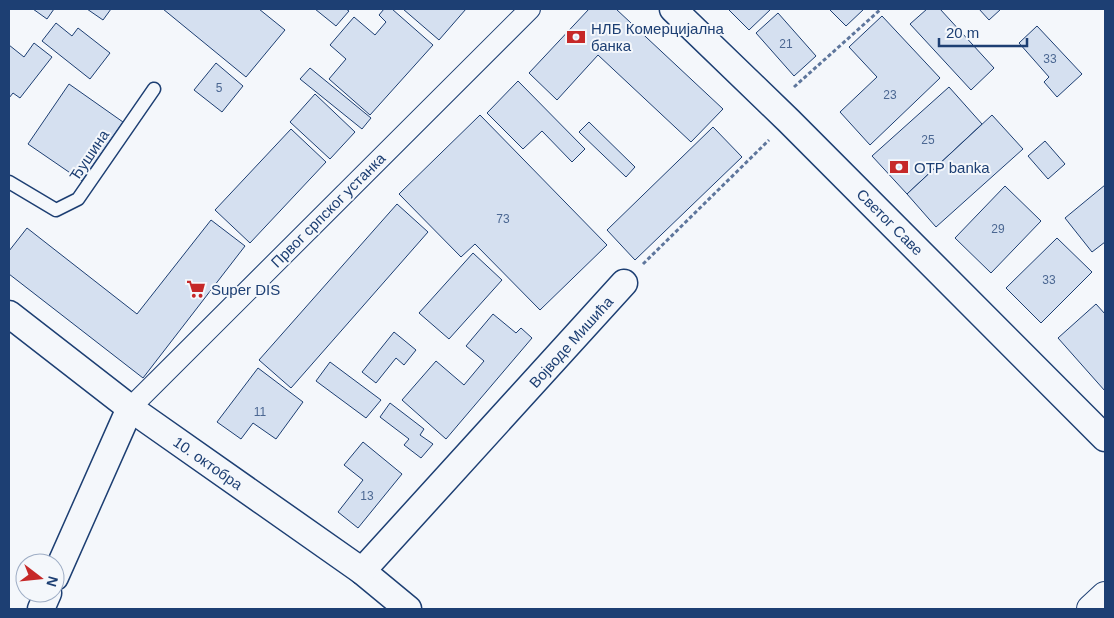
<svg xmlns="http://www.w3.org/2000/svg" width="1114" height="618" viewBox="0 0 1114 618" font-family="Helvetica,sans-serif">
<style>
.building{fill:#d5e0f0;stroke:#1d3f73}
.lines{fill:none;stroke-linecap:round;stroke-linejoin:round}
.service-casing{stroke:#1d3f73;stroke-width:15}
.pedestrian-casing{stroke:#1d3f73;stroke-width:22}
.minor-casing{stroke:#1d3f73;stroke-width:29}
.tertiary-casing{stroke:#1d3f73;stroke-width:30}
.path{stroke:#5e769c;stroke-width:3;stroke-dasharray:4 2.5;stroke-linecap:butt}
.service{stroke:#f4f7fb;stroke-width:12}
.pedestrian{stroke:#f4f7fb;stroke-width:20}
.minor{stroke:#f4f7fb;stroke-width:26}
.tertiary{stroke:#f4f7fb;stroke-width:28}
.labels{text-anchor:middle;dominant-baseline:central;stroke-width:4;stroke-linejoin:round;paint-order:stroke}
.number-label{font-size:12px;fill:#4b6792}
.poi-label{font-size:15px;fill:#1d3f73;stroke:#f4f7fb;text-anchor:start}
.street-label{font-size:15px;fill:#1d3f73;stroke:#f4f7fb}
</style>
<rect width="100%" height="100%" fill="#f4f7fb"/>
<g class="building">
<polygon points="33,9 54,9 47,19"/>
<polygon points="87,9 111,9 103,20"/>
<polygon points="163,9 259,9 285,30 246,77"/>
<polygon points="315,9 346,9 349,11 336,26"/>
<polygon points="384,9 392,9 433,45 370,115 329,79 346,59 330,45 354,17 375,35 386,22 379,15"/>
<polygon points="403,9 466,9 439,40"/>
<polygon points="589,9 616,9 723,109 691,142 598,55 557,100 529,73"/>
<polygon points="728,9 771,9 749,30"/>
<polygon points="829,9 864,9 846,26"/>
<polygon points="927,9 940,9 994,68 971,90 910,24"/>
<polygon points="979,9 1001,9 989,20"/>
<polygon points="778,13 816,56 794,76 756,33"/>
<polygon points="882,16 940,78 870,145 840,112 877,77 849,47"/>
<polygon points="56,23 72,36 78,28 110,53 90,79 42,41"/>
<polygon points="1037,26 1082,74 1057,97 1044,82 1049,77 1019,43"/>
<polygon points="34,43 52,57 20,98 13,93 9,98 9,45 24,57"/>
<polygon points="216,63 243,86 222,112 194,90"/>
<polygon points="310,68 371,118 362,129 300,79"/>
<polygon points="518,81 585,149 572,162 542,131 523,149 487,113"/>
<polygon points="69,84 123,122 82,181 28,144"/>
<polygon points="949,87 982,124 907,194 872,156"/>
<polygon points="315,94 355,132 330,159 290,122"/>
<polygon points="480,115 607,245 540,310 475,244 461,257 399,194"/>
<polygon points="992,115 1023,149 936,227 907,194"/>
<polygon points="589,122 635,167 626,177 579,132"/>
<polygon points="713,127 742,157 635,260 607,230"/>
<polygon points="291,129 326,162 250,243 215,210"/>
<polygon points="1045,141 1065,164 1048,179 1028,156"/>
<polygon points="1105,185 1105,242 1092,252 1065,218"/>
<polygon points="1005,186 1041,221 991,273 955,238"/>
<polygon points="397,204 428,232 291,388 259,360"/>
<polygon points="211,220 245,246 143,378 9,274 9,251 27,228 137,314"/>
<polygon points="1057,238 1092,272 1041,323 1006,288"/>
<polygon points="473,253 502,280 449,339 419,313"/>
<polygon points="1096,304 1105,314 1105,391 1058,338"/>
<polygon points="493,314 516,333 521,328 532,338 446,439 402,400 436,361 464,385 484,361 466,346"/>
<polygon points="394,332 416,350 404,365 396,358 376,383 362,372"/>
<polygon points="330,362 381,400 366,418 316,381"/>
<polygon points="258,368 303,402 276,439 253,423 241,439 217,422"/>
<polygon points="390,403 424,429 420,435 433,444 421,458 404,445 409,439 380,417"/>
<polygon points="363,442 402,474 358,528 338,512 363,480 344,465"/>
</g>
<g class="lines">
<g class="service-casing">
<polyline id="service" points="9,182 56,210 78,199 154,89"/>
</g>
<g class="pedestrian-casing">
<polyline id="pedestrian" points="130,408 530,9"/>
</g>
<g class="minor-casing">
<g id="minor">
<polyline points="673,9 789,121 1105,438"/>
<polyline points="9,314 130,408 362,571 408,609"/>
<polyline points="362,571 624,283"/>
<polyline points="55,577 130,408"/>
<polyline points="41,609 48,593"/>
</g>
</g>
<g class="tertiary-casing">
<polyline id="tertiary" points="1091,609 1105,596"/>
</g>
<g class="path">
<polyline points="794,87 881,9"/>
<polyline points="643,264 769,140"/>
</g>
<use href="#service" class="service"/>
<use href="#pedestrian" class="pedestrian"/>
<use href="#minor" class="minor"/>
<use href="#tertiary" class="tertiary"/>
</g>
<defs>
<g id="bank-bare" transform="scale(1.5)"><path d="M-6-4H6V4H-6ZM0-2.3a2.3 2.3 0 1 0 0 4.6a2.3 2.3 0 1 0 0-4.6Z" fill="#c62828" stroke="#f4f7fb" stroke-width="2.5" paint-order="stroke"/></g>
<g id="supermarket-bare" transform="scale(1.5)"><path d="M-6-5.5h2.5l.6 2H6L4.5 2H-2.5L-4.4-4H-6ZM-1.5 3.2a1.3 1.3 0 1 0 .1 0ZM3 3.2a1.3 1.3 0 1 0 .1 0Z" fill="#c62828" stroke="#f4f7fb" stroke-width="2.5" paint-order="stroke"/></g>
</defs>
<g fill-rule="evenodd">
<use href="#bank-bare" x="576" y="37"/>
<use href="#bank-bare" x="899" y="167"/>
<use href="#supermarket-bare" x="196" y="289"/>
</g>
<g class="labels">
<g class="number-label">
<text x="786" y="44">21</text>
<text x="1050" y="59">33</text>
<text x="219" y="88">5</text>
<text x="890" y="95">23</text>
<text x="928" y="140">25</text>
<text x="503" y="219">73</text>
<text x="998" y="229">29</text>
<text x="1049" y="280">33</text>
<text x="260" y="412">11</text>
<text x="367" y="496">13</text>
</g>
<g class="poi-label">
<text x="591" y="28">НЛБ Комерцијална<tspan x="591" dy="17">банка</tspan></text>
<text x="914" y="167">OTP banka</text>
<text x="211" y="289">Super DIS</text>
</g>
<g class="street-label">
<text transform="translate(89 155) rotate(-56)">Ђушина</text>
<text transform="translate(328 210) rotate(-45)">Првог српског устанка</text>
<text transform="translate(890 222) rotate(45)">Светог Саве</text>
<text transform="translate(571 342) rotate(-48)">Војводе Мишића</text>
<text transform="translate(208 463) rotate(35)">10. октобра</text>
</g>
</g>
<rect width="1114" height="618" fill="none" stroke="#1d3f73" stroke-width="20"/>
<g transform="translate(40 578) rotate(106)"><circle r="24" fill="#f4f7fb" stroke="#9eadc5"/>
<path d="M0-4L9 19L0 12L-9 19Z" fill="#c62828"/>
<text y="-8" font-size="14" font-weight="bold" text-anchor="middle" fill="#1d3f73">N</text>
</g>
<path d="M939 38v8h88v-8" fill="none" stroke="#1d3f73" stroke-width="2.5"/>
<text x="946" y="38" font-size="15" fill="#1d3f73" stroke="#f4f7fb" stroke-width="4" paint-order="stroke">20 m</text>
</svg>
